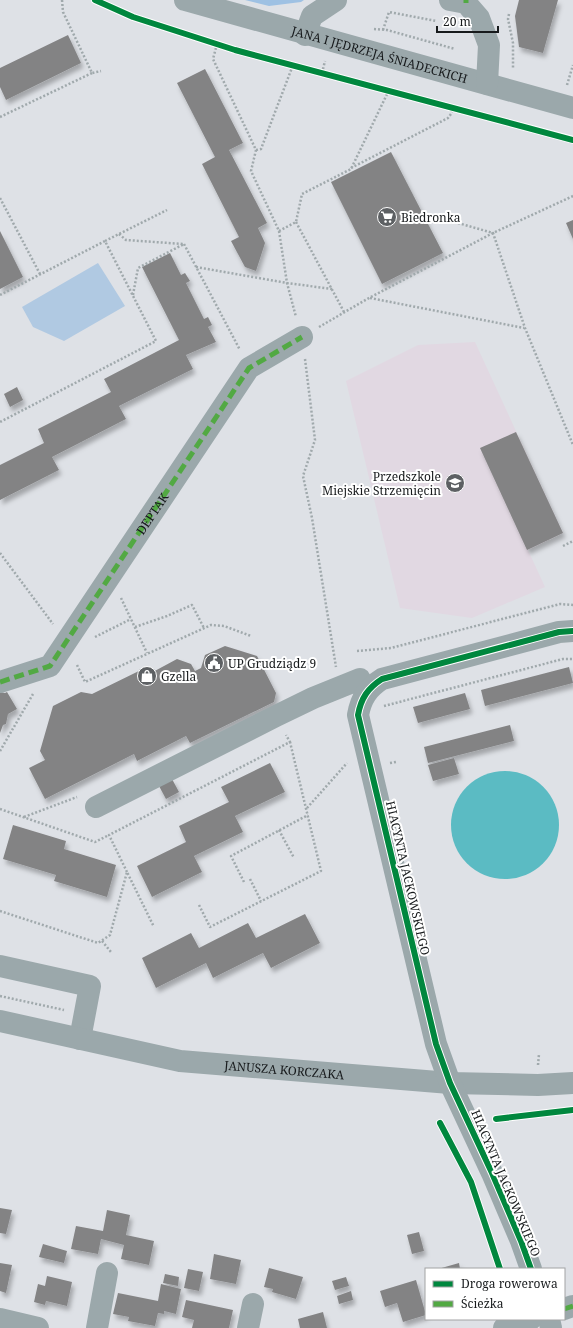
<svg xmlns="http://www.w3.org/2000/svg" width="573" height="1328" viewBox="0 0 573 1328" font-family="'Noto Serif',serif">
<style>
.education{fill:#e1d8e2}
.green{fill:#b0c9e2}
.forest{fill:#9ec1e3}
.water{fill:#5bbbc3}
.building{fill:#838384;filter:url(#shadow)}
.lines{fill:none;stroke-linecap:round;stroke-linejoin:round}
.path{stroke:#a0a9ac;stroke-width:2.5;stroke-dasharray:2 2;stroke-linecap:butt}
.minor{stroke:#9ba8ab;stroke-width:22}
.quiet{stroke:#52a943;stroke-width:5;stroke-dasharray:10 5;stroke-linecap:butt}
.cycleway-casing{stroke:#fff;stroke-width:8}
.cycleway{stroke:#00873e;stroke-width:6}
.labels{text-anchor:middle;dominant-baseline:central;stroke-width:4;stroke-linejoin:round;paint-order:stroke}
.street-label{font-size:12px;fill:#171a1c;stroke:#fff}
.poi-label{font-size:12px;fill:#171a1c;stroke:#fff;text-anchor:start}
</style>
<defs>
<filter id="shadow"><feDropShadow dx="2.5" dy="4.5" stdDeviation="2" flood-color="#0004"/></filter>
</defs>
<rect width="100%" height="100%" fill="#dee1e6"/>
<polygon class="education" points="475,342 563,533 528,550 545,587 472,618 400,608 346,381 418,345"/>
<polygon class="green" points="98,263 125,306 64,341 33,327 22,307"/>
<polygon class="forest" points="245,0 304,0 301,2 269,6"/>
<circle class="water" cx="505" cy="825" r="54"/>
<g class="building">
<polygon points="519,0 558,0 543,53 519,47 515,16"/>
<polygon points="68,35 81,63 6,100 0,87 0,68"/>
<polygon points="205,69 243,143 229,150 267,223 258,228 265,243 256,271 245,267 231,241 239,237 202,164 215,157 177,83"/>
<polygon points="391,152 443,253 382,284 331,182"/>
<polygon points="573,220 573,239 566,223"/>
<polygon points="0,231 23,277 0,289"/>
<polygon points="170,253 181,275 185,273 190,281 186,283 204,319 208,317 212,325 208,327 216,342 186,355 193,369 119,406 126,419 52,457 59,470 0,500 0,465 44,443 38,429 111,392 104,379 179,340 142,267"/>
<polygon points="17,387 23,400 10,407 4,394"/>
<polygon points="516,432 563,533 527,550 480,448"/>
<polygon points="225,646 257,656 276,693 274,702 190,743 186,736 137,761 134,754 45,799 29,768 45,760 40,751 53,706 81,692 92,694 143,669 151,673 177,659 191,664 195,671 201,668 205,655"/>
<polygon points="569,667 573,683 485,706 481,690"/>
<polygon points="0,692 5,693 7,692 17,709 8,714 6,724 3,725 0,733"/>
<polygon points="465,693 470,709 418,723 413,707"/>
<polygon points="510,725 514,741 428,763 424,747"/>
<polygon points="454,758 459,774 433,781 428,765"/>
<polygon points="270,763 285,792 235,816 243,832 194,856 202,872 152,897 137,866 186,842 179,826 229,802 221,787"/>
<polygon points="172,779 179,792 166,799 159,786"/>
<polygon points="13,825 66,841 64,849 116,865 107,897 54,881 56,875 3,859"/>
<polygon points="305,914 320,943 271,968 263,953 213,978 206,963 156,988 142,958 191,933 199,948 248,923 256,938"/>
<polygon points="0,1208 12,1210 6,1234 0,1233"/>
<polygon points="107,1210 130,1215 126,1235 154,1241 149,1265 121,1259 124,1245 101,1239 98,1254 71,1249 76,1226 103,1231"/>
<polygon points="419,1232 424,1251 412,1254 407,1235"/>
<polygon points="43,1244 67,1251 64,1263 39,1257"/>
<polygon points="214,1254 241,1260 236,1284 210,1279"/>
<polygon points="0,1263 12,1265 6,1293 0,1291"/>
<polygon points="459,1263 460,1269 438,1269"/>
<polygon points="269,1268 303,1277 296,1299 272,1292 273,1289 264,1287"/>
<polygon points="188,1269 203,1272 199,1291 184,1288"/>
<polygon points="165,1274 179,1277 178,1286 163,1283"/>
<polygon points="47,1276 72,1282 67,1306 46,1301 45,1305 34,1302 38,1284 45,1286"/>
<polygon points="346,1277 349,1286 335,1290 332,1281"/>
<polygon points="416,1280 426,1315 403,1322 397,1303 385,1307 380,1291"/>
<polygon points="161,1284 181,1289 176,1314 164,1311 164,1314 158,1313 155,1326 128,1321 129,1317 113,1314 118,1293 158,1301"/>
<polygon points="351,1291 353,1300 339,1304 337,1296"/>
<polygon points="186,1300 233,1310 229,1328 192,1328 194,1320 182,1317"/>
<polygon points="323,1312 327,1328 300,1328 298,1319"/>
</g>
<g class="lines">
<g class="path">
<polyline points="62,0 63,12 92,73 101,71"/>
<polyline points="509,14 508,19 513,43 513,69"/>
<polyline points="374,29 387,30 455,49"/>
<polyline points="383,30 389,12 436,21"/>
<polyline points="217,44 213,59 256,150 251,171 279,231 287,283 296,317"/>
<polyline points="322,73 325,61"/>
<polyline points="567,85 573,65"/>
<polyline points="0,117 92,73"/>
<polyline points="256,150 261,149 293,65"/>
<polyline points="351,168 448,118 451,114 453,108"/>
<polyline points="0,198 40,274"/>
<polyline points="296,222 344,312"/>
<polyline points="458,223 493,233 525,328 573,445"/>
<polyline points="279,231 296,222 302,194 351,169 389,90"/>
<polyline points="119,234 126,240 183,244"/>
<polyline points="105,241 167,210"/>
<polyline points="184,244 240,350"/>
<polyline points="196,267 287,283 332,289"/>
<polyline points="0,295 105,241 156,341 0,422"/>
<polyline points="133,295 138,268 184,244"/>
<polyline points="370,298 524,328"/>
<polyline points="319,327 369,298 493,233 573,196"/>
<polyline points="305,359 315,440 303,476 312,518 336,667"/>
<polyline points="563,546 573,541"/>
<polyline points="0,553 53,624"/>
<polyline points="121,598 147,653"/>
<polyline points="135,627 167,616 192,605 204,628"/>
<polyline points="95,637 131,619"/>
<polyline points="357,651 391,648 560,604 573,605"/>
<polyline points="77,665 85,682 211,625 224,626 251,636"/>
<polyline points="384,706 563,659 573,659"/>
<polyline points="0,751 33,694"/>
<polyline points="390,763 396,762"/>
<polyline points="307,808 347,763"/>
<polyline points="0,809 95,842 109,835"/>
<polyline points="24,817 77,797"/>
<polyline points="279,830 294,858"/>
<polyline points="127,872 109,835 290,742 286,735"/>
<polyline points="250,879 261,901"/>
<polyline points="244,882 231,856 308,815"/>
<polyline points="199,905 210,927 321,871 290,742"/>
<polyline points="0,911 98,943 110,935 127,872 154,927"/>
<polyline points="102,941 111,952"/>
<polyline points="0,996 64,1010"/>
<polyline points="538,1065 539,1054"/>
</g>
<g class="minor">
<path id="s1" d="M185,0L573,108"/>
<polyline points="450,0 466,3 479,18 489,45 487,84"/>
<polyline points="305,35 312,16 336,0"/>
<path id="s2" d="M0,682L50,666L249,368L302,337"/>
<polyline points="96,807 276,716 313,698 360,679 365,693"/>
<polyline points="0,966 90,986 80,1039"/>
<path id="s3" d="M0,1021L180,1061L450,1083L538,1085L573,1083"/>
<path d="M531,1269L521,1241L492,1173L450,1083L436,1044L358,715C361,698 368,688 382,679L559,632L573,631"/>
<polyline points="564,1309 573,1306"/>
<polyline points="0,1319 38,1328"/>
<polyline points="549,1319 551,1328"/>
<polyline points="97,1328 107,1273"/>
<polyline points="248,1328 253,1304"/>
<polyline points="504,1328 531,1319"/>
</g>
<g class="quiet">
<polyline points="466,3 466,0"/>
<polyline points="0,682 50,666 249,368 302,337"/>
<polyline points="564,1309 573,1306"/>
</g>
<g class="cycleway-casing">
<g id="cycleway">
<polyline points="95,0 133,17 235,50 573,140"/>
<polyline points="496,1119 573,1110"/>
<polyline points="440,1123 471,1182 500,1269"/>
<path d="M531,1269L521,1241L492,1173L450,1083L436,1044L358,715C361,698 368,688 382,679L559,632L573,631"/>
</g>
</g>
<use href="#cycleway" class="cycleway"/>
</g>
<defs>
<g id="supermarket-disc" transform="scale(1)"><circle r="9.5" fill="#5d6063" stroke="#fff"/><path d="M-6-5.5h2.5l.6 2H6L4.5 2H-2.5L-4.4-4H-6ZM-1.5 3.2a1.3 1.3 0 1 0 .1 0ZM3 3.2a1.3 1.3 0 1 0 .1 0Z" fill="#fff"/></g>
<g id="school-disc" transform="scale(1)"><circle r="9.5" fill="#5d6063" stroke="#fff"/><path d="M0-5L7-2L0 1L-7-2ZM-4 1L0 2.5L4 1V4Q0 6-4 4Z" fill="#fff"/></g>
<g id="civic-disc" transform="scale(1)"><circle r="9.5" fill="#5d6063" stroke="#fff"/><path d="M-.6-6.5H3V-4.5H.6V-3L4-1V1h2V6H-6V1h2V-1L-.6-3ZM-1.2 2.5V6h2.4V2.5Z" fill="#fff"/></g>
<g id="shop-disc" transform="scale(1)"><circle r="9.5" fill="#5d6063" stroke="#fff"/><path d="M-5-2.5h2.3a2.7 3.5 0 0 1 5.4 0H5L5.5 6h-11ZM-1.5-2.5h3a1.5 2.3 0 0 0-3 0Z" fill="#fff"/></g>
</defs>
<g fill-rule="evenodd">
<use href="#supermarket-disc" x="387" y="217"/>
<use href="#school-disc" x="455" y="483"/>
<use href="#civic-disc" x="214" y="663"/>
<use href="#shop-disc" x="147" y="676"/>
</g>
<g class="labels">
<g class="street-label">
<text stroke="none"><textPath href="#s1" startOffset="202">JANA I JĘDRZEJA ŚNIADECKICH</textPath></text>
<text stroke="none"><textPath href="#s2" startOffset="236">DEPTAK</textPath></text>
<text transform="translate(408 878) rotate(77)">HIACYNTA JACKOWSKIEGO</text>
<text stroke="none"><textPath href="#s3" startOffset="289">JANUSZA KORCZAKA</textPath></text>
<text transform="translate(506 1183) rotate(67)">HIACYNTA JACKOWSKIEGO</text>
</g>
<g class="poi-label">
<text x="401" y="217">Biedronka</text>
<text x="441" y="476" text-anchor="end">Przedszkole<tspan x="441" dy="14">Miejskie Strzemięcin</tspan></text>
<text x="228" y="663">UP Grudziądz 9</text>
<text x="161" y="676">Gzella</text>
</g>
</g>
<rect x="425" y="1268" width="140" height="52" fill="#ffffff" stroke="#a2a3a4"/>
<rect x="433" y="1281" width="20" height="6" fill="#00873e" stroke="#a2a3a4"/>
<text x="461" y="1288" font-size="12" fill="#171a1c">Droga rowerowa</text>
<rect x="433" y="1301" width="20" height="6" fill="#52a943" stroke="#a2a3a4"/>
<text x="461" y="1308" font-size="12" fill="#171a1c">Ścieżka</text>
<path d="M437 26v6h61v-6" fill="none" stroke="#171a1c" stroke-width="2"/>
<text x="443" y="26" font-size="12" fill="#171a1c" stroke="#ffffff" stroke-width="3" paint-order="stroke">20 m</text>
</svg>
